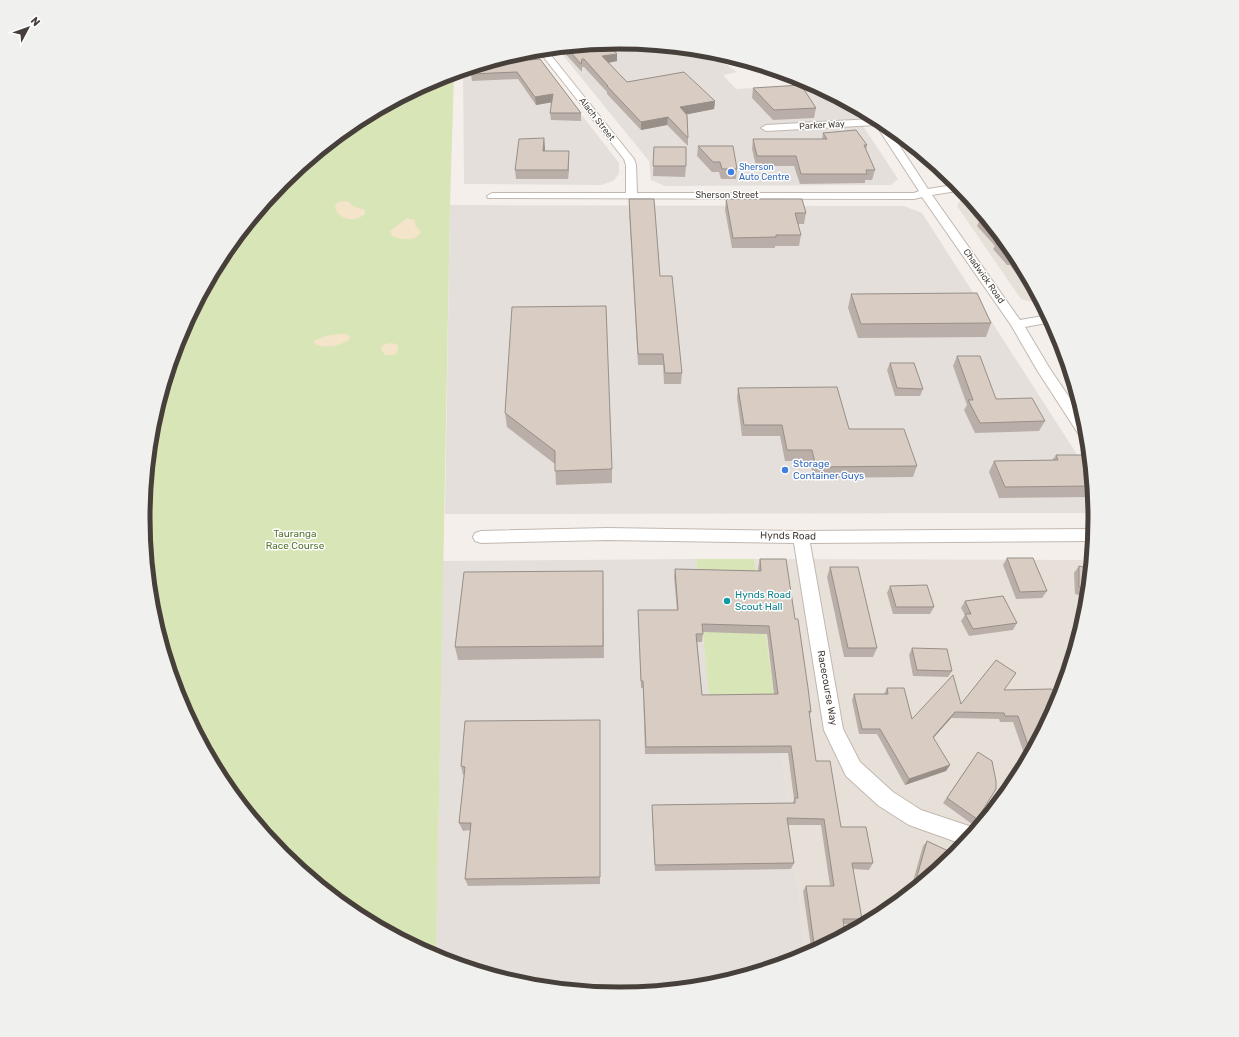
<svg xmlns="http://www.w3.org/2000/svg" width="1239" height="1037" viewBox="0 0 1239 1037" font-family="Rubik,sans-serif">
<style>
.residential{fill:#e7e0d9}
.industrial{fill:#e4dfdb}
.green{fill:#d8e5b6}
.sand{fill:#f4e4c9}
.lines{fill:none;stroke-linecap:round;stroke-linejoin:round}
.street-casing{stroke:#c2b8b0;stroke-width:2}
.street{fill:#fff;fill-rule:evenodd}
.wall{fill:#baafa8;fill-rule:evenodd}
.shaded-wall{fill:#978f88}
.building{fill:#d8ccc3;stroke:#978f88;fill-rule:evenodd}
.shop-dot{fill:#3f7fe0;stroke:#fff;stroke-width:1.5}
.culture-dot{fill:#0f9aa8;stroke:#fff;stroke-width:1.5}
.labels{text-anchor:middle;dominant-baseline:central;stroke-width:3;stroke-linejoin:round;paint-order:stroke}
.far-street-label{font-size:9px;fill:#473f39;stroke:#fff}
.far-shop-label{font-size:9px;fill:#366cbe;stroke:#fff;text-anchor:start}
.shop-label{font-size:10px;fill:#366cbe;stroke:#fff;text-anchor:start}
.park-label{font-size:10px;fill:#567530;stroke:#fff}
.street-label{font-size:10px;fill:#473f39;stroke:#fff}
.culture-label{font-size:10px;fill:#0d838f;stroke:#fff;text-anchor:start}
.rim{fill:none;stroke:#473f39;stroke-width:5}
</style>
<rect width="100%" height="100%" fill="#f4efea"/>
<g class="residential">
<polygon points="969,197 1016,254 1043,305 1021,299 957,206 962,198"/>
<polygon points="754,559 1092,560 1087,612 1060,701 1016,783 956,856 884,915 806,956 775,698"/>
</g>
<g class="industrial">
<polygon points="620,42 707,51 737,72 723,75 736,89 814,85 847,102 898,179 891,185 665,186 651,180 649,161 557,48"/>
<polygon points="527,51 532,51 619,163 619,174 613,181 601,185 464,184 463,70"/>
<polygon points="917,149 951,177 938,179"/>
<polygon points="450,205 904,206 922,213 1092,478 1095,513 445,514"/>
<polygon points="696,559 709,700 775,698 806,956 712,986 619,995 526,986 436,958 443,561"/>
</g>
<g class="green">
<polygon points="454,73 450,205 436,958 355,915 282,855 223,783 179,701 152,611 143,518 152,425 179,336 223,254 283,181 355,122 437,78"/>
<polygon points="696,559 754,559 775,698 709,700"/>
</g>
<g class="sand">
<path d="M345,201L349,202L353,206L365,210V214C356,223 336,220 335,206L338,202Z"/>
<path d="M407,218L415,220V225L421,232C415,242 402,240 392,236L390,231Z"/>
<path d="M340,334H346L351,337C345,346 322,350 314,343V341L325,336Z"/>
<polygon points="392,343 398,345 398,351 394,355 385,355 382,351 381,347 385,344"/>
</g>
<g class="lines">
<g class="street-casing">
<g id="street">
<polygon points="546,49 634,159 636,165 637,193 914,193 919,191 876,125 766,131 761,128 766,125 872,119 873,116 884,122 928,189 959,184 963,190 932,195 1020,320 1049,315 1052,322 1025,327 1050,369 1086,422 1088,442 1083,441 1037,370 1011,325 922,197 914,199 488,198 487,196 492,193 626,193 626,165 624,159 538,50"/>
<polygon points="607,528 801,531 1095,529 1094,541 810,543 843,729 860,762 893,792 921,810 978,829 965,845 909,825 879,806 846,776 824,730 794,543 607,540 481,543 475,541 473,537 475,533 481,531"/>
</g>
</g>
<use href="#street" class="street"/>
</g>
<g class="wall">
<polygon points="607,43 617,61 608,63 627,82 715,101 714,109 687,114 688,138 688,146 667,125 641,130 607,94 607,92 584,67 582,67 582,72 560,48"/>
<polygon points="530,60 581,113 581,121 551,120 550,113 552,102 536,105 518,79 472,81 470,68"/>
<polygon points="753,88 816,108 814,118 773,120 752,98"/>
<polygon points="823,133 867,145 866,150 875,170 872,180 865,180 865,183 800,184 794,166 756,166 752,149 753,139 822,139"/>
<polygon points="698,146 737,169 736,179 721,179 719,172 712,172 697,156"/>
<polygon points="545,147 545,151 569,160 568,179 516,179 515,170"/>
<polygon points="654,147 686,166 685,177 653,176"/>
<polygon points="629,199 660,276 682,373 681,384 664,384 663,365 638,365 629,210"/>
<polygon points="726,199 806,213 804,224 797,224 801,235 799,246 775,246 775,248 732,248 725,210"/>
<polygon points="975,208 1016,254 1038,296 1031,296 1010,265 1007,265 993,249 995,246 977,226 979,222 973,215"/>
<polygon points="851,294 991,323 986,337 858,338 848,308"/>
<polygon points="957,356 996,399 1045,421 1039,431 975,433 964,410 967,405 953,366"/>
<polygon points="890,363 923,389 920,396 895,396 887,370"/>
<polygon points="738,388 849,429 917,466 913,477 814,478 809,461 785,461 780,436 742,436 737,398"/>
<polygon points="505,413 612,469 612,483 556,485 555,464 507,427"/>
<polygon points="1056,455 1091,472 1094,494 1092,497 999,498 989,472 994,461 1052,460"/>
<polygon points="1007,558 1047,591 1042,598 1016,599 1003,565"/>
<path d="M760,559L795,619L811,712L809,717L816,761L841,827L873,863L869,870L853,869L862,919L858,925L844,924L845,935L812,954L803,891L806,886H830L821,825H788L794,863L791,869L655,871L652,811V805L793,803L794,799L788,753L645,754L643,688H641L638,610H677L674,577L675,569L758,571V568ZM703,632L767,634L774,694L702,695L697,642H702Z"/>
<polygon points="1079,566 1091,569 1088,598 1075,594 1074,573"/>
<polygon points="830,567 877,648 873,657 844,657 827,577"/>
<polygon points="603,571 604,658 458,660 455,647"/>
<polygon points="890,586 934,607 930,614 893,614 887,593"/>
<polygon points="965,601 1017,623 1013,630 969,636 961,621 965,615 961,608"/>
<polygon points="912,648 952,671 948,677 913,676 909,655"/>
<polygon points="887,688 912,719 961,704 1004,690 1058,705 1027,762 1013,722 1000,722 999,719 951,718 933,738 950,765 946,771 905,785 877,734 859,734 852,700 854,694 884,694"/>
<polygon points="600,729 600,884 468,886 465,879 470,830 463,831 459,823 465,775 463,775 461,766"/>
<polygon points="978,752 977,819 972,824 943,803"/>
<polygon points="927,841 956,856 921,885 913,881 923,846"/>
</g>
<g class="shaded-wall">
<polygon points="617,54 617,61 602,64 602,56"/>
<polygon points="553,94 554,102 536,105 535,97"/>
<polygon points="715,101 714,109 679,116 680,107"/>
<polygon points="668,117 667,125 641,130 641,122"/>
<polygon points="544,138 545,147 544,160 543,151"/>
<polygon points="569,151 569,160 568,179 568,170"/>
<polygon points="955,712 951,718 929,743 933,737"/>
<polygon points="950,765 946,771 905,785 909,779"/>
</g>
<g class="building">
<polygon points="607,43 617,54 602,56 627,82 684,72 715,101 680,107 687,115 688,138 668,117 641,122 607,86 608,86 584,59 582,59 581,64 566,47"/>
<polygon points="529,52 530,60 540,59 581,113 550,113 553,94 535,97 517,72 471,74 470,68 521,53"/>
<polygon points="801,85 816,108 774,110 753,88"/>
<polygon points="856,130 867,145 864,145 875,170 866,170 867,174 801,174 796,156 757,156 753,139 827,139 823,133"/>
<polygon points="544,138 543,151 569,151 568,170 515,170 519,139"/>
<polygon points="698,146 733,146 737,169 722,169 720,162 713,162"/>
<polygon points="654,147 686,147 686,166 653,166"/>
<polygon points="629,199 654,199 660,276 672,276 682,373 665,373 663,354 638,354"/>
<polygon points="726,199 802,199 806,213 795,213 801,235 776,235 776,237 733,238"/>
<polygon points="975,208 978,208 1016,254 1035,290 1034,290 1013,258 1010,259 996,243 999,242 980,220 985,219"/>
<polygon points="977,293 991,323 861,324 851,294"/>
<polygon points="606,306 612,469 555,471 555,451 505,413 512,307"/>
<polygon points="957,356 980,356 996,399 1032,398 1045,421 980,423 968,400 973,400"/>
<polygon points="890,363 914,363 923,389 897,388"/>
<polygon points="837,387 849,429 904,429 917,466 816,467 812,450 787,450 782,425 744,425 738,388"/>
<polygon points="1056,455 1082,455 1091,472 1093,486 1005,487 994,461 1058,460"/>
<polygon points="1007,558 1033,558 1047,591 1020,592"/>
<path d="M760,559H786L795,619H798L808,688L811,712L809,711L816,761H830L841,827H866L873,863H852L862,919H843L845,935L815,951L806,886H834L824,819L787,818L794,863L655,865L652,805L795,803V798H798L791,746L646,747L643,681H641L638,610H678L675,569L761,571ZM702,624L769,626L778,694L702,695L696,634H703Z"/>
<polygon points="1079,566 1091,569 1089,590 1079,587"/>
<polygon points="830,567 858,567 877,648 848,648"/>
<polygon points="603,571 603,646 455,647 464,572"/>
<polygon points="927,585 934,607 896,607 890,586"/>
<polygon points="1003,596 1017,623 973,629 965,614 971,614 965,601"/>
<polygon points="912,648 947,649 952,671 917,670"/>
<polygon points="996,660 1016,673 1004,690 1052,689 1058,705 1031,754 1018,716 1005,716 1004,713 955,712 933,737 950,765 909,779 880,729 862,729 854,694 888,694 887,688 904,688 912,719 953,675 961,704"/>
<polygon points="600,720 600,877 465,879 471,823 459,823 465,767 461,766 465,721"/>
<polygon points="978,752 992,761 996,781 996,789 977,819 947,798"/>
<polygon points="927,841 957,855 926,880 917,876"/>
</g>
<g class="shop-dot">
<circle cx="731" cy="172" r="4"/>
<circle cx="785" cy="470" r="4"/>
</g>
<circle class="culture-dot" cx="727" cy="601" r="4"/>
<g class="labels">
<g class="far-street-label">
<text transform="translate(597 119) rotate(52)">Alach Street</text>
<text transform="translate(822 125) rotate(-3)">Parker Way</text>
<text x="727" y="195">Sherson Street</text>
<text transform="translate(984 276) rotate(55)">Chadwick Road</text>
</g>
<g class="far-shop-label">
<text x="739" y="167">Sherson<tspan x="739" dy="10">Auto Centre</tspan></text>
</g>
<g class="shop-label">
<text x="793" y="464">Storage<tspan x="793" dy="12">Container Guys</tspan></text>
</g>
<g class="park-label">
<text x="295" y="534">Tauranga<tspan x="295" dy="12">Race Course</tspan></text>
</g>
<g class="street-label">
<text transform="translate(788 536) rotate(1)">Hynds Road</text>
<text transform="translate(827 688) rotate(80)">Racecourse Way</text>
</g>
<g class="culture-label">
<text x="735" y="595">Hynds Road<tspan x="735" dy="12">Scout Hall</tspan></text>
</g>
</g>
<path d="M0 0H1239V1037H0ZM150 518a469 469 0 1 1 938 0a469 469 0 1 1-938 0Z" fill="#f0f0ef" fill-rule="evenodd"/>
<path class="rim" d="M150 518a469 469 0 1 1 938 0a469 469 0 1 1-938 0Z"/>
<g transform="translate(28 28) rotate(49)" stroke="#ffffff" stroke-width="3" paint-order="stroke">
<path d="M0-3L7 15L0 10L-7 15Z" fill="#473f39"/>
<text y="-6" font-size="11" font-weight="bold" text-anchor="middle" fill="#473f39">N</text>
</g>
</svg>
